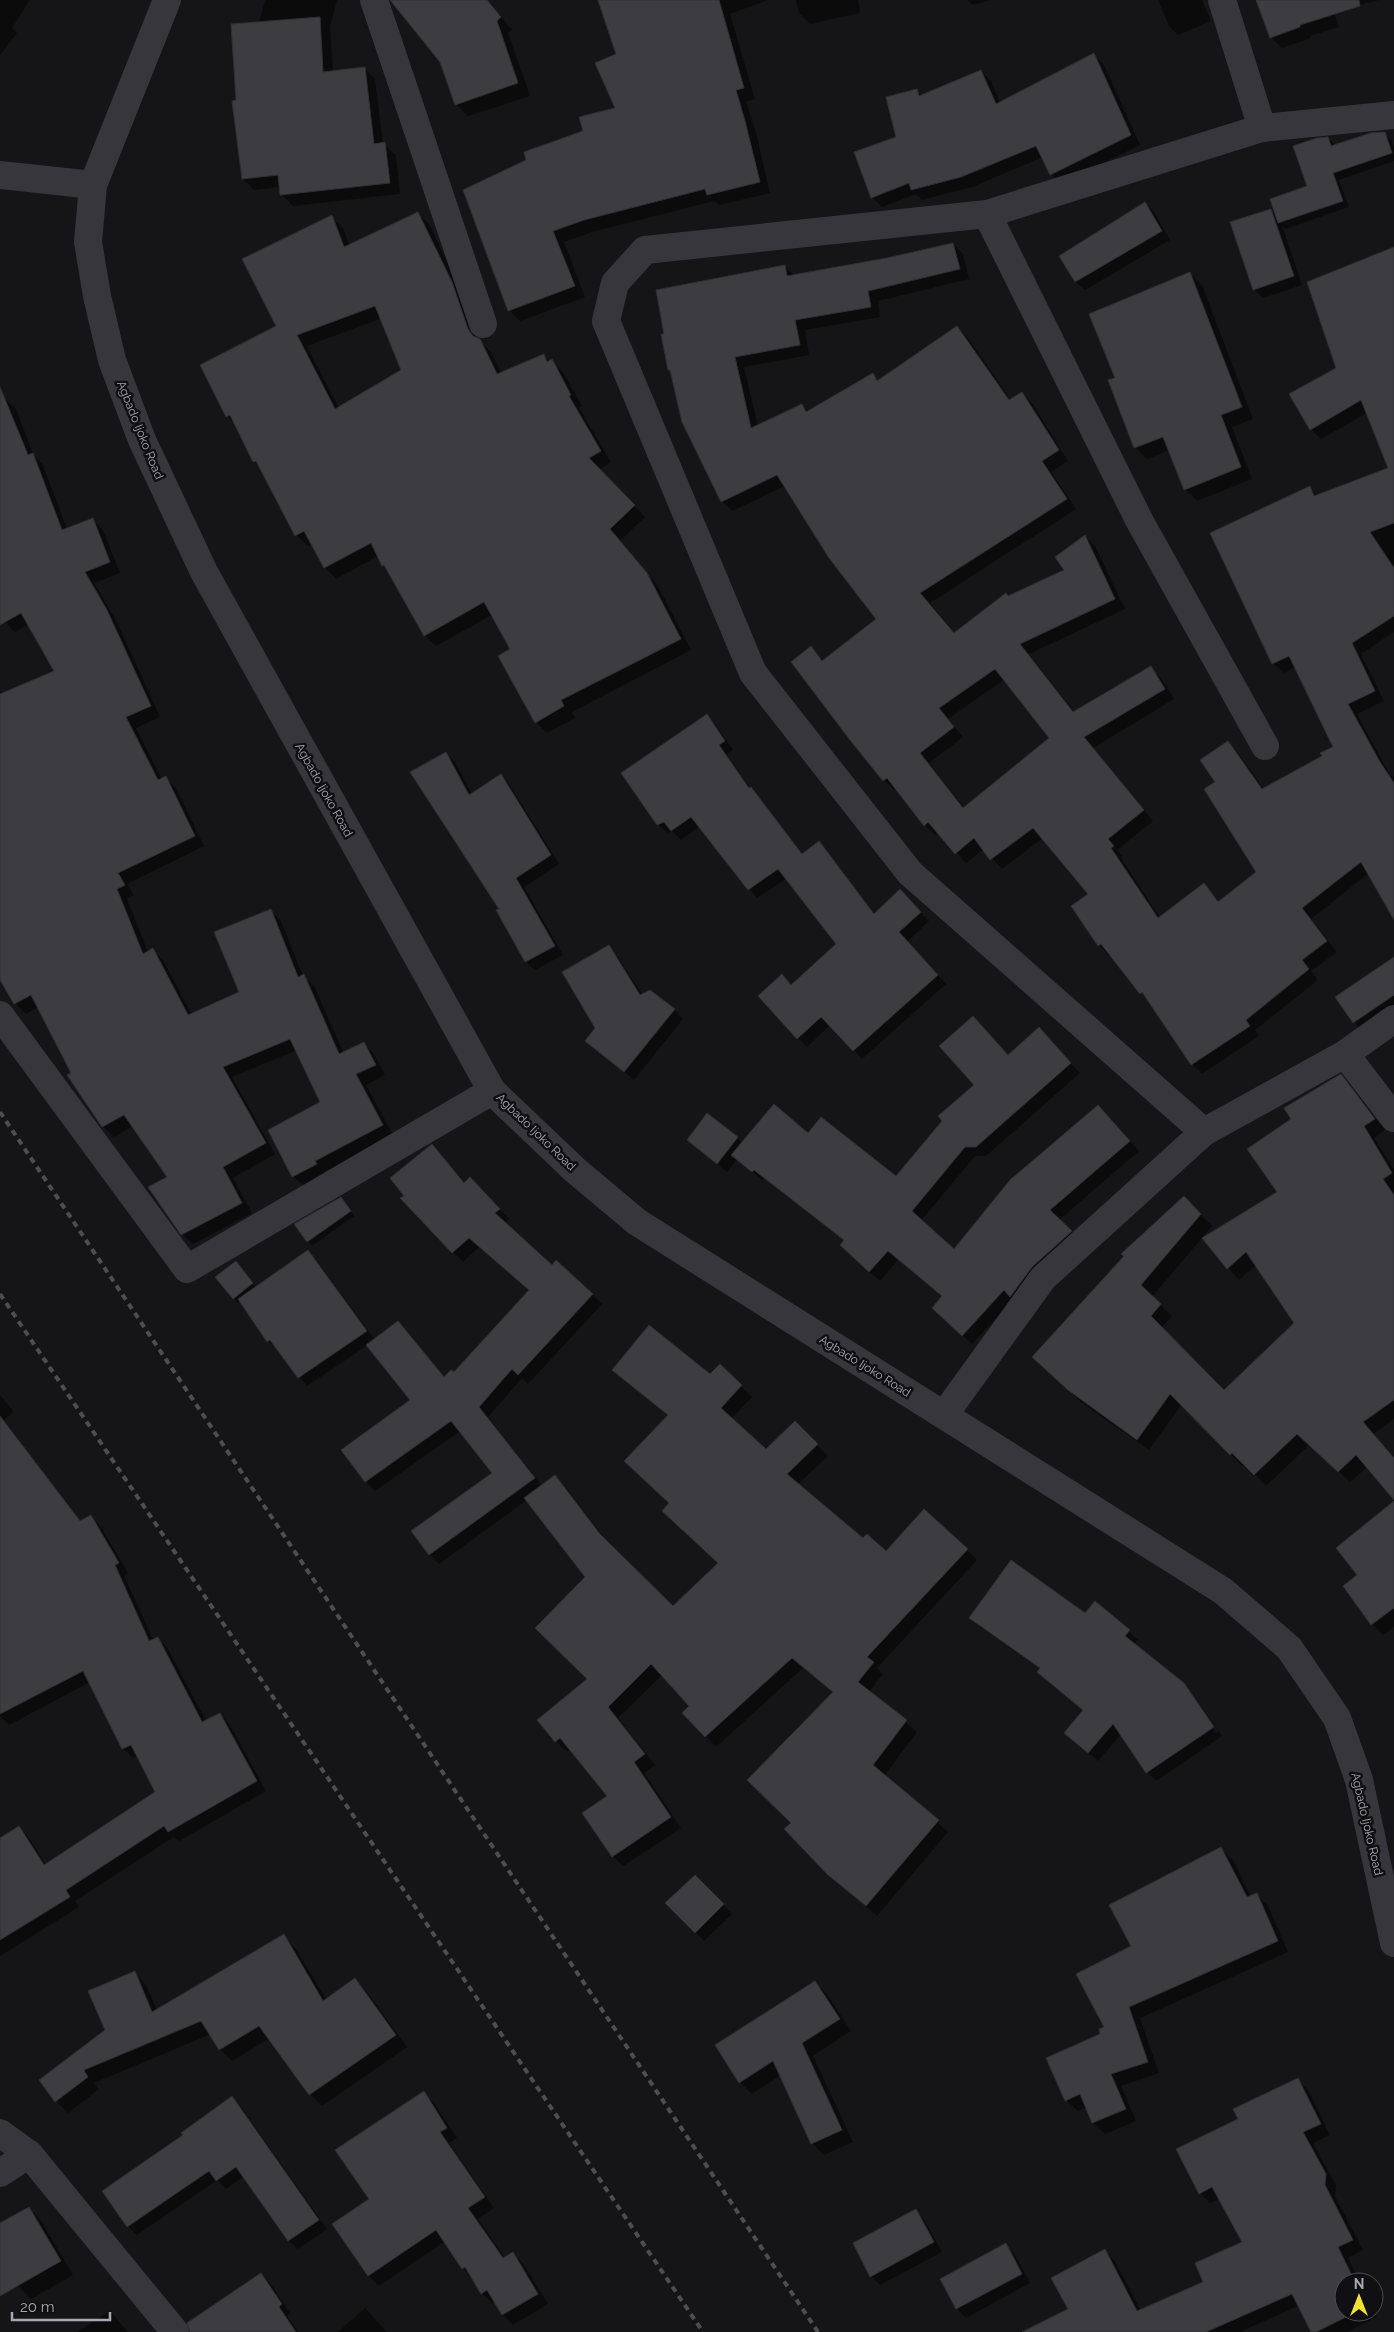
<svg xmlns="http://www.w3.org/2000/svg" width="1394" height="2332" viewBox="0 0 1394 2332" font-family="Raleway,sans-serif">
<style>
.shadow{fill:#0007;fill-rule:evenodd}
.building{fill:#3d3c41;stroke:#302f33;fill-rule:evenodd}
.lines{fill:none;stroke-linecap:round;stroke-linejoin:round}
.minor{stroke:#36363c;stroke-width:28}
.rail{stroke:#4d4d55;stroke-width:4;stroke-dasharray:6 5;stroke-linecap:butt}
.labels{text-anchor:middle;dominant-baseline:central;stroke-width:5;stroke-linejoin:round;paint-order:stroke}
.street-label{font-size:12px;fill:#a7a8b7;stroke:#101012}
</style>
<rect width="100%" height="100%" fill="#151517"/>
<g class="shadow">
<polygon points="0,0 30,0 12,28 17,33 0,55"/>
<polygon points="265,0 337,0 330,26 333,72 364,68 375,79 383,144 396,155 400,194 293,206 282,195 281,187 254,190 243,179 238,101"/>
<polygon points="392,0 487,0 512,30 508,33 530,96 468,116 456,104 441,61"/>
<polygon points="600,0 768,0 730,14 755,99 746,101 756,133 770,193 719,205 714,201 595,231 564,242 585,297 520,321 509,310 585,132 617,109 618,55"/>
<polygon points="796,0 858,0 860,13 810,24 799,13"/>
<polygon points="967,0 991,0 973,5"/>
<polygon points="1158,0 1202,0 1211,21 1178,35 1169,26"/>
<polygon points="1258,0 1379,0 1334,12 1339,27 1310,36 1311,38 1282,48 1271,37"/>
<polygon points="1094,55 1104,65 1140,145 1061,184 1051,174 1043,157 972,187 922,200 916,194 882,207 872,197 917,91 922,96 981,71 991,81 1000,103"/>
<polygon points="1384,133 1391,140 1394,148 1394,161 1339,180 1349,207 1285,229 1282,226 1302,285 1263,298 1254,289 1271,210 1277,216 1308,187 1328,138 1335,145"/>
<polygon points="1145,203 1154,212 1170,240 1085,290 1076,282 1061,256"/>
<path d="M418,213L429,224L463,295L479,340L491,352L502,374L544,356L563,372L582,406L579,408L611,462L599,470L645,517L620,541L658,586L691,650L572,712L575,718L547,733L536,722L512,650L492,615L436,646L425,635L378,556L336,579L325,567L312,544L308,546L296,535L261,468L254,461L238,427L227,416L277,326L332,217L343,228L350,246ZM382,318L403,371L339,408L307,346Z"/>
<path d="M953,244L963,254L969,279L878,301L880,317L805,330L809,355L744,367L758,426L802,405L809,412L873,375L879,381L957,327L967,337L1011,400L1022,393L1032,403L1068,461L1051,472L1076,509L930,603L955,633L1008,597L1066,570L1085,536L1095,546L1125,609L1029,654L1075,713L1151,668L1161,678L1174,699L1093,748L1153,821L1117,850L1123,856L1121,858L1160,918L1203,885L1219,902L1257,872L1217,782L1228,743L1238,753L1264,789L1324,756L1334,747L1296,667L1284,673L1273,663L1309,488L1318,496L1390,469L1367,413L1321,439L1311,429L1337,368L1394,258V632L1361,654L1384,701L1357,714L1391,777L1394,776V917L1369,873L1311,919L1337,952L1311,971L1318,980L1255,1030L1259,1036L1202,1074L1192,1064L1151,1003L1111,954L1109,956L1099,945L1073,906L1090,894L1043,838L1002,869L984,849L966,863L939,833L935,835L925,825L896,789L894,790L884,780L811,648L824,661L878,619L785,486L732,511L722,501L672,373L669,369L785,266L795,276L888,259ZM1005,679L1051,738L965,809L929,763L963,737L948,719Z"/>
<polygon points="1190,274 1202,285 1253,419 1232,427 1252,479 1197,501 1185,489 1170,450 1147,459 1135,447 1116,378"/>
<polygon points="5,399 16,409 34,456 43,465 67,529 93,520 103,530 120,573 94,583 117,622 160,717 136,728 162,780 165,778 176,788 204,846 127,884 134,895 127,899 148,952 153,950 163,960 192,1015 240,993 270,910 281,921 303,976 314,986 344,1054 364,1044 374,1054 385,1075 366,1085 393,1135 324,1172 326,1174 304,1186 293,1176 322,1103 297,1050 232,1077 275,1154 233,1178 252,1213 193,1244 182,1234 169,1178 133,1126 114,1137 103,1126 69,1075 73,1073 38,1007 26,1014 15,1003 0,978 0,691 3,694 56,671 29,624 15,632 5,622 0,610 0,401"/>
<polygon points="707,716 716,725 733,750 727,755 751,789 803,854 819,843 875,914 900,891 929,921 907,942 946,984 862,1059 830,1025 807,1047 798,1038 792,986 838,945 787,878 757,898 700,826 681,840 672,831 667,833 658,824"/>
<polygon points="446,754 455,762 472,794 501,776 509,784 559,864 524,887 563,955 535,970 526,962 497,911 500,909"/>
<polygon points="608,947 617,956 643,995 674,1010 683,1019 634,1080 586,1041 596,1028"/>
<polygon points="1394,966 1394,1010 1363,1031 1354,1022"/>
<polygon points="1048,1039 1080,1073 986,1156 975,1156 921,1221 954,1251 1108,1116 1139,1151 1059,1220 1081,1241 1014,1299 972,1344 943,1317 943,1297 898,1260 880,1281 851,1255 845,1241 764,1178 762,1180 737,1159 727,1172 688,1140 737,1138 743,1143 809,1134 896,1178 1008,1056"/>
<polygon points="1341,1076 1385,1130 1374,1138 1394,1170 1394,1419 1373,1434 1394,1458 1394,1496 1367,1467 1350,1482 1310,1444 1266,1486 1244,1463 1242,1466 1182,1404 1149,1450 1081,1402 1033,1357 1184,1198 1212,1226 1152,1297 1172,1316 1161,1328 1224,1391 1296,1323 1256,1265 1239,1280 1204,1239 1279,1192 1292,1119"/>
<polygon points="432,1146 465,1184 470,1179 509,1219 504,1223 552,1266 592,1294 602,1304 528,1384 522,1378 488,1417 542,1486 555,1477 566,1488 610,1545 673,1608 719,1564 671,1504 668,1416 614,1370 710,1376 720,1366 752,1397 731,1419 766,1451 795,1423 828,1456 798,1484 863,1540 886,1553 967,1550 977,1560 877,1668 883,1674 869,1692 917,1732 884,1776 948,1832 877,1916 840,1884 793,1823 834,1693 803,1668 716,1747 706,1736 691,1706 662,1675 618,1718 655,1765 644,1773 681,1828 623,1866 613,1856 609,1797 570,1749 567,1752 556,1741 589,1679 586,1578 527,1500 439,1564 429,1554 494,1473 460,1431 375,1491 366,1482 412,1400 368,1345 307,1386 278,1349 268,1341 240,1301 238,1303 234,1299 217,1277 240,1267 256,1288 308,1252 317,1261 375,1340 398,1322 445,1378 454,1374 530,1291 479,1247 463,1262 402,1199"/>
<polygon points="345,1203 354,1216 312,1246 296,1225"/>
<polygon points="0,1395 14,1412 4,1420 44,1475 81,1522 91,1516 101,1527 128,1573 124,1576 154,1641 158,1639 168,1649 206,1721 220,1714 230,1725 266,1791 179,1841 174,1837 75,1901 79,1907 0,1956 0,1839 19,1827 29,1838 46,1865 157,1793 138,1756 133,1758 123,1748 90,1682 9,1725 0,1716"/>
<polygon points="1394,1503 1394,1627 1383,1635 1372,1624 1359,1575"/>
<polygon points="1085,1615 1129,1631 1138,1640 1134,1644 1184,1686 1216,1733 1218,1731 1192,1693 1222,1736 1156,1781 1147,1772 1121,1734 1098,1761 1065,1733 1084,1710 1041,1669 980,1627 971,1618"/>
<polygon points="1221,1849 1233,1860 1251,1897 1256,1894 1268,1906 1288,1952 1140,2018 1159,2073 1121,2086 1136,2121 1105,2134 1093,2123 1087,2107 1078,2111 1066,2100 1105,2028 1132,1946"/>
<polygon points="695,1876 732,1914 704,1941 667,1903"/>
<polygon points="283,1936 295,1948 327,2000 355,1980 367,1992 407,2047 322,2106 310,2094 270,2038 232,2061 220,2049 211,2034 94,2083 99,2089 68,2113 56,2101 106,2031 135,1973 146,1985 157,2010"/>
<polygon points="815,1982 827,1994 851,2031 813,2056 853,2142 824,2155 812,2143 781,2075 752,2094 740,2082"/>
<polygon points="1297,2079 1308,2090 1330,2135 1313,2143 1336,2185 1335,2196 1363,2250 1348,2258 1360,2282 1344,2282 1344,2312 1374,2311 1377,2317 1347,2332 1313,2332 1300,2305 1240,2332 1025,2332 1069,2309 1104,2251 1115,2261 1141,2311 1205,2282 1243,2243 1219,2199 1210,2203 1200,2193 1240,2120"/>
<polygon points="423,2093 434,2103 457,2138 449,2143 494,2208 478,2219 505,2258 513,2253 523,2263 548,2304 513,2325 503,2315 495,2302 492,2303 482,2293 444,2242 379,2286 369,2276 333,2224 371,2199"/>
<polygon points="232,2098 241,2107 327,2229 298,2249 289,2241 244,2176 226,2189 217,2180 137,2235 128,2226 185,2136"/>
<polygon points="29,2208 42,2222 73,2275 31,2299 18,2286 0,2294 0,2225"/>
<polygon points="916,2211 924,2220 942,2252 880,2285 871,2276 854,2244"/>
<polygon points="1005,2244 1014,2253 1030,2283 966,2318 957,2309 941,2279"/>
<polygon points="261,2274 270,2283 290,2313 287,2316 298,2332 208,2332"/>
<polygon points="365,2308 387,2332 338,2332"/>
<polygon points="110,2311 128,2332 77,2332"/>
</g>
<g class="building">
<polygon points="390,0 487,0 501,17 497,21 518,83 455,105 440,62"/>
<polygon points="598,0 719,0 744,88 736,90 745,121 760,182 707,195 705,189 584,220 553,231 575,286 508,311 463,190 526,160 524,152 583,131 579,117 615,108 595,63 616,54"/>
<polygon points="1256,0 1359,0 1360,6 1300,25 1300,27 1270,38"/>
<polygon points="320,17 323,72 365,67 374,144 385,142 390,183 280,195 278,175 242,179 232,101 236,100 231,24"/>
<polygon points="1094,53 1131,135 1050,175 1036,146 961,177 911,190 909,183 871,198 854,152 896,137 886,97 917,89 919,96 981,70 996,104"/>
<polygon points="1385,132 1392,153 1333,173 1343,201 1278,223 1270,199 1307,186 1293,146 1317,138 1328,137 1331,146 1371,133"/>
<polygon points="1145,202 1162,231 1075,282 1059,256"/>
<polygon points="1271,209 1294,276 1253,290 1230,222"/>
<path d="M418,212L452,282L468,329L473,336L480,339L497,374L544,354L547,362L552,359L571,395L569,396L601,451L589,458L635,505L610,529L647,573L681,639L561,700L564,706L535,723L498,656L510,649L484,602L424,636L384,565L382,566L371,543L324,568L304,531L295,536L256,461L253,462L230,415L226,417L200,365L276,326L242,259L332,215L344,247ZM375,306L401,370L335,409L297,335Z"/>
<path d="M953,243L960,269L868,291L871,307L795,320L800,345L735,357L751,428L802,404L806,412L873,373L877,381L957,326L1009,400L1022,392L1059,450L1042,461L1067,499L920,593L954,633L1006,593L1008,596L1064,570L1055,557L1085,535L1115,599L1020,644L1073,712L1151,666L1165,689L1084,737L1144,810L1108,839L1114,846L1111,848L1158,918L1204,883L1218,902L1256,872L1204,789L1215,782L1200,760L1228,741L1262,789L1322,756L1320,753L1333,747L1289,656L1272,664L1210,533L1310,486L1314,496L1388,468L1361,400L1310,430L1289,394L1336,368L1307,282L1394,247V523L1370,532L1394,568V616L1352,643L1375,691L1348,704L1380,762L1394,783V920L1361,862L1302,908L1327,941L1302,960L1309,969L1246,1020L1250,1026L1191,1065L1142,992L1140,994L1101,944L1098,946L1071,906L1088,894L1033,828L990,860L974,838L955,854L928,822L924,826L887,778L883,781L850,740L791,662L811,646L822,661L876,619L829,558L777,475L721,502L682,422L670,370H668L661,334H664L656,290L785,265L787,276L887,258ZM995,669L1049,738L963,808L920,753L954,727L939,708Z"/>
<polygon points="1190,272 1242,407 1221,415 1241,467 1184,490 1163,437 1134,448 1108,380 1115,378 1089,314"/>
<polygon points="0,387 28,455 33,453 62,530 93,518 110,562 85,572 107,610 151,706 126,717 158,780 166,776 195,836 118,873 125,885 117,889 143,954 153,948 188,1015 239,992 214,932 271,909 298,977 304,974 339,1054 364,1042 376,1065 356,1074 383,1125 315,1161 317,1164 292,1177 268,1130 320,1102 290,1039 223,1067 266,1143 223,1167 242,1203 181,1235 148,1187 167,1177 124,1115 102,1127 67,1075 71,1073 31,995 14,1004 0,980 0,694 54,671 21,613 0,625"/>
<polygon points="707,714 725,741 719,745 749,788 751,787 802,854 819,841 874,914 900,889 921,912 899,932 938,975 853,1051 821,1017 797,1039 758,996 782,974 791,985 836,944 778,869 748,890 691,817 671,831 664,822 657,825 621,773"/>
<polygon points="446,752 469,795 501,774 551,855 516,878 555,946 525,962 496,910 499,909 410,772"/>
<polygon points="609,945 640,995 650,990 675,1009 624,1072 585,1041 595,1028 562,972"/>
<polygon points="1394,957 1394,995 1353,1023 1335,997"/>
<polygon points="973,1016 1008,1055 1039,1027 1071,1063 976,1147 965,1147 912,1211 954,1249 1010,1180 1098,1105 1130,1141 1050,1210 1072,1231 1032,1267 1010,1297 1004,1290 962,1336 932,1308 942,1296 888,1251 869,1272 840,1245 844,1240 754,1170 752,1172 731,1155 774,1104 808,1133 821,1117 896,1176 942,1121 938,1116 974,1085 939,1046"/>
<polygon points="1341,1074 1375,1119 1364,1126 1392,1173 1383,1179 1394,1195 1394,1400 1363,1422 1394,1458 1394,1500 1356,1455 1338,1472 1297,1434 1254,1475 1232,1453 1230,1455 1170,1394 1137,1440 1068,1390 1032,1357 1124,1256 1121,1254 1184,1196 1201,1214 1141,1285 1161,1304 1151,1316 1224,1390 1294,1323 1246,1252 1227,1269 1202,1238 1277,1192 1247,1149 1291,1119 1284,1108"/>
<polygon points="707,1113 738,1137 717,1164 687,1140"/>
<polygon points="432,1144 464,1183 470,1177 500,1209 495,1213 552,1265 556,1260 593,1294 518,1375 512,1369 479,1407 535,1478 429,1555 411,1531 492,1473 451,1421 365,1482 341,1450 410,1400 366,1345 398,1321 444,1377 451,1370 454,1372 529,1290 469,1238 452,1253 400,1198 404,1196 390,1178"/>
<polygon points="341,1197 351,1211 307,1242 294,1224"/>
<polygon points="308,1250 367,1331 298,1378 270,1340 267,1342 238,1299"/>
<polygon points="236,1261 253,1283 233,1299 215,1277"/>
<polygon points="649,1325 710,1374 720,1364 742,1385 721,1408 766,1449 795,1421 818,1444 787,1474 863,1538 867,1534 886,1551 924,1509 968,1549 867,1657 874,1662 858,1682 907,1720 873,1765 939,1820 866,1906 827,1874 784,1829 791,1823 747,1780 833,1692 792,1658 705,1737 682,1713 689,1706 651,1664 608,1707 645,1754 634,1762 671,1817 612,1857 582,1813 607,1796 560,1738 555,1742 537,1720 587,1679 535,1628 585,1577 524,1498 555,1475 600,1534 673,1606 718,1563 662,1511 669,1503 624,1461 668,1415 612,1370"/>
<polygon points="0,1416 80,1521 91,1515 119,1563 115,1565 149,1641 158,1637 202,1722 220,1713 257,1781 168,1832 164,1826 66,1890 70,1897 0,1940 0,1838 19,1826 44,1865 155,1792 131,1745 122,1749 83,1671 0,1714"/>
<polygon points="1394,1501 1394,1608 1371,1625 1343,1586 1357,1575 1336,1548"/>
<polygon points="1011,1560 1085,1613 1095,1601 1130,1630 1125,1636 1184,1683 1214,1727 1146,1773 1113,1724 1088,1753 1064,1733 1083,1710 1037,1672 1040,1668 969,1618"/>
<polygon points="1221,1847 1247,1897 1257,1893 1278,1941 1129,2007 1148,2062 1111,2074 1126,2109 1092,2123 1080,2094 1065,2101 1046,2058 1100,2034 1099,2029 1104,2027 1076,1974 1131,1946 1109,1905"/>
<polygon points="695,1875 724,1904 695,1933 665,1903"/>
<polygon points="284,1934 323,2001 355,1978 396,2035 309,2095 259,2026 219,2050 201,2021 84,2070 88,2077 55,2102 39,2080 105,2030 88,1991 135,1971 152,2012"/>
<polygon points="815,1981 840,2019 802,2043 842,2130 811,2144 773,2061 739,2083 715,2045"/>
<polygon points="1298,2078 1321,2124 1303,2132 1326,2174 1325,2185 1353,2240 1338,2247 1355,2282 1344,2282 1344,2312 1356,2312 1316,2332 1311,2332 1292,2294 1206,2332 1022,2332 1068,2309 1051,2278 1105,2249 1137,2311 1203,2282 1195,2263 1242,2242 1212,2187 1199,2194 1176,2149 1238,2119 1233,2109"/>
<polygon points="424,2091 447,2128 440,2132 485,2197 468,2208 503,2258 513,2252 538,2294 502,2315 487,2290 481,2294 465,2267 462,2269 436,2230 368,2276 332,2224 369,2199 335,2150"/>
<polygon points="232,2096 319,2220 288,2241 236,2167 216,2181 209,2171 127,2227 102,2191 183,2135 181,2133"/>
<polygon points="29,2207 61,2261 0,2296 0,2223"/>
<polygon points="916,2209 934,2242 870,2277 853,2243"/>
<polygon points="1006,2243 1022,2274 956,2309 940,2279"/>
<polygon points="261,2273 282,2304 279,2307 296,2332 190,2332 187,2323"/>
</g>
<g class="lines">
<g class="minor">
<polyline points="167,0 93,185 88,242 97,296 112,360 142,440 204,572 492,1091 575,1170 637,1222 1223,1591 1289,1648 1337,1718 1359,1780 1394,1943"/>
<polyline points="374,0 483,324"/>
<polyline points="1222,0 1262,128"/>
<polyline points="0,175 93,185"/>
<polyline points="987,214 1139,520 1265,746"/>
<polyline points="0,1015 187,1269 492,1091"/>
<polyline points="1345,1054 1394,1118"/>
<polyline points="1204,1132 910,873 753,673 606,321 615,283 645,250 987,214 1262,128 1394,115"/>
<polyline points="944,1415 1043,1278 1204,1132 1345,1054 1394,1019"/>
<polyline points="0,2133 29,2154 175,2332"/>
<polyline points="0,2173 29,2154"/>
</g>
<g class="rail">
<polyline points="0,1112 818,2332"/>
<polyline points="0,1294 703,2332"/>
</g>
</g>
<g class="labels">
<g class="street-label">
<text transform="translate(140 430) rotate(68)">Agbado Ijoko Road</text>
<text transform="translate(324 790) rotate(61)">Agbado Ijoko Road</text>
<text transform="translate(536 1132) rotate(44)">Agbado Ijoko Road</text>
<text transform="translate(865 1366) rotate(32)">Agbado Ijoko Road</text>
<text transform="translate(1367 1824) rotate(77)">Agbado Ijoko Road</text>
</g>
</g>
<g transform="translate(1359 2297)"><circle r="24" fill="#101012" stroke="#4c4d54"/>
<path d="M0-4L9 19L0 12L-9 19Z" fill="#f2e032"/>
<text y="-8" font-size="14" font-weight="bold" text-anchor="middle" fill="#a7a8b7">N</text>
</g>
<path d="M12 2312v8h98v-8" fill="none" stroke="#a7a8b7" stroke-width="2.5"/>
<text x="20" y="2312" font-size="15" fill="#a7a8b7" stroke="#101012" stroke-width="4" paint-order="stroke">20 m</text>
</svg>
